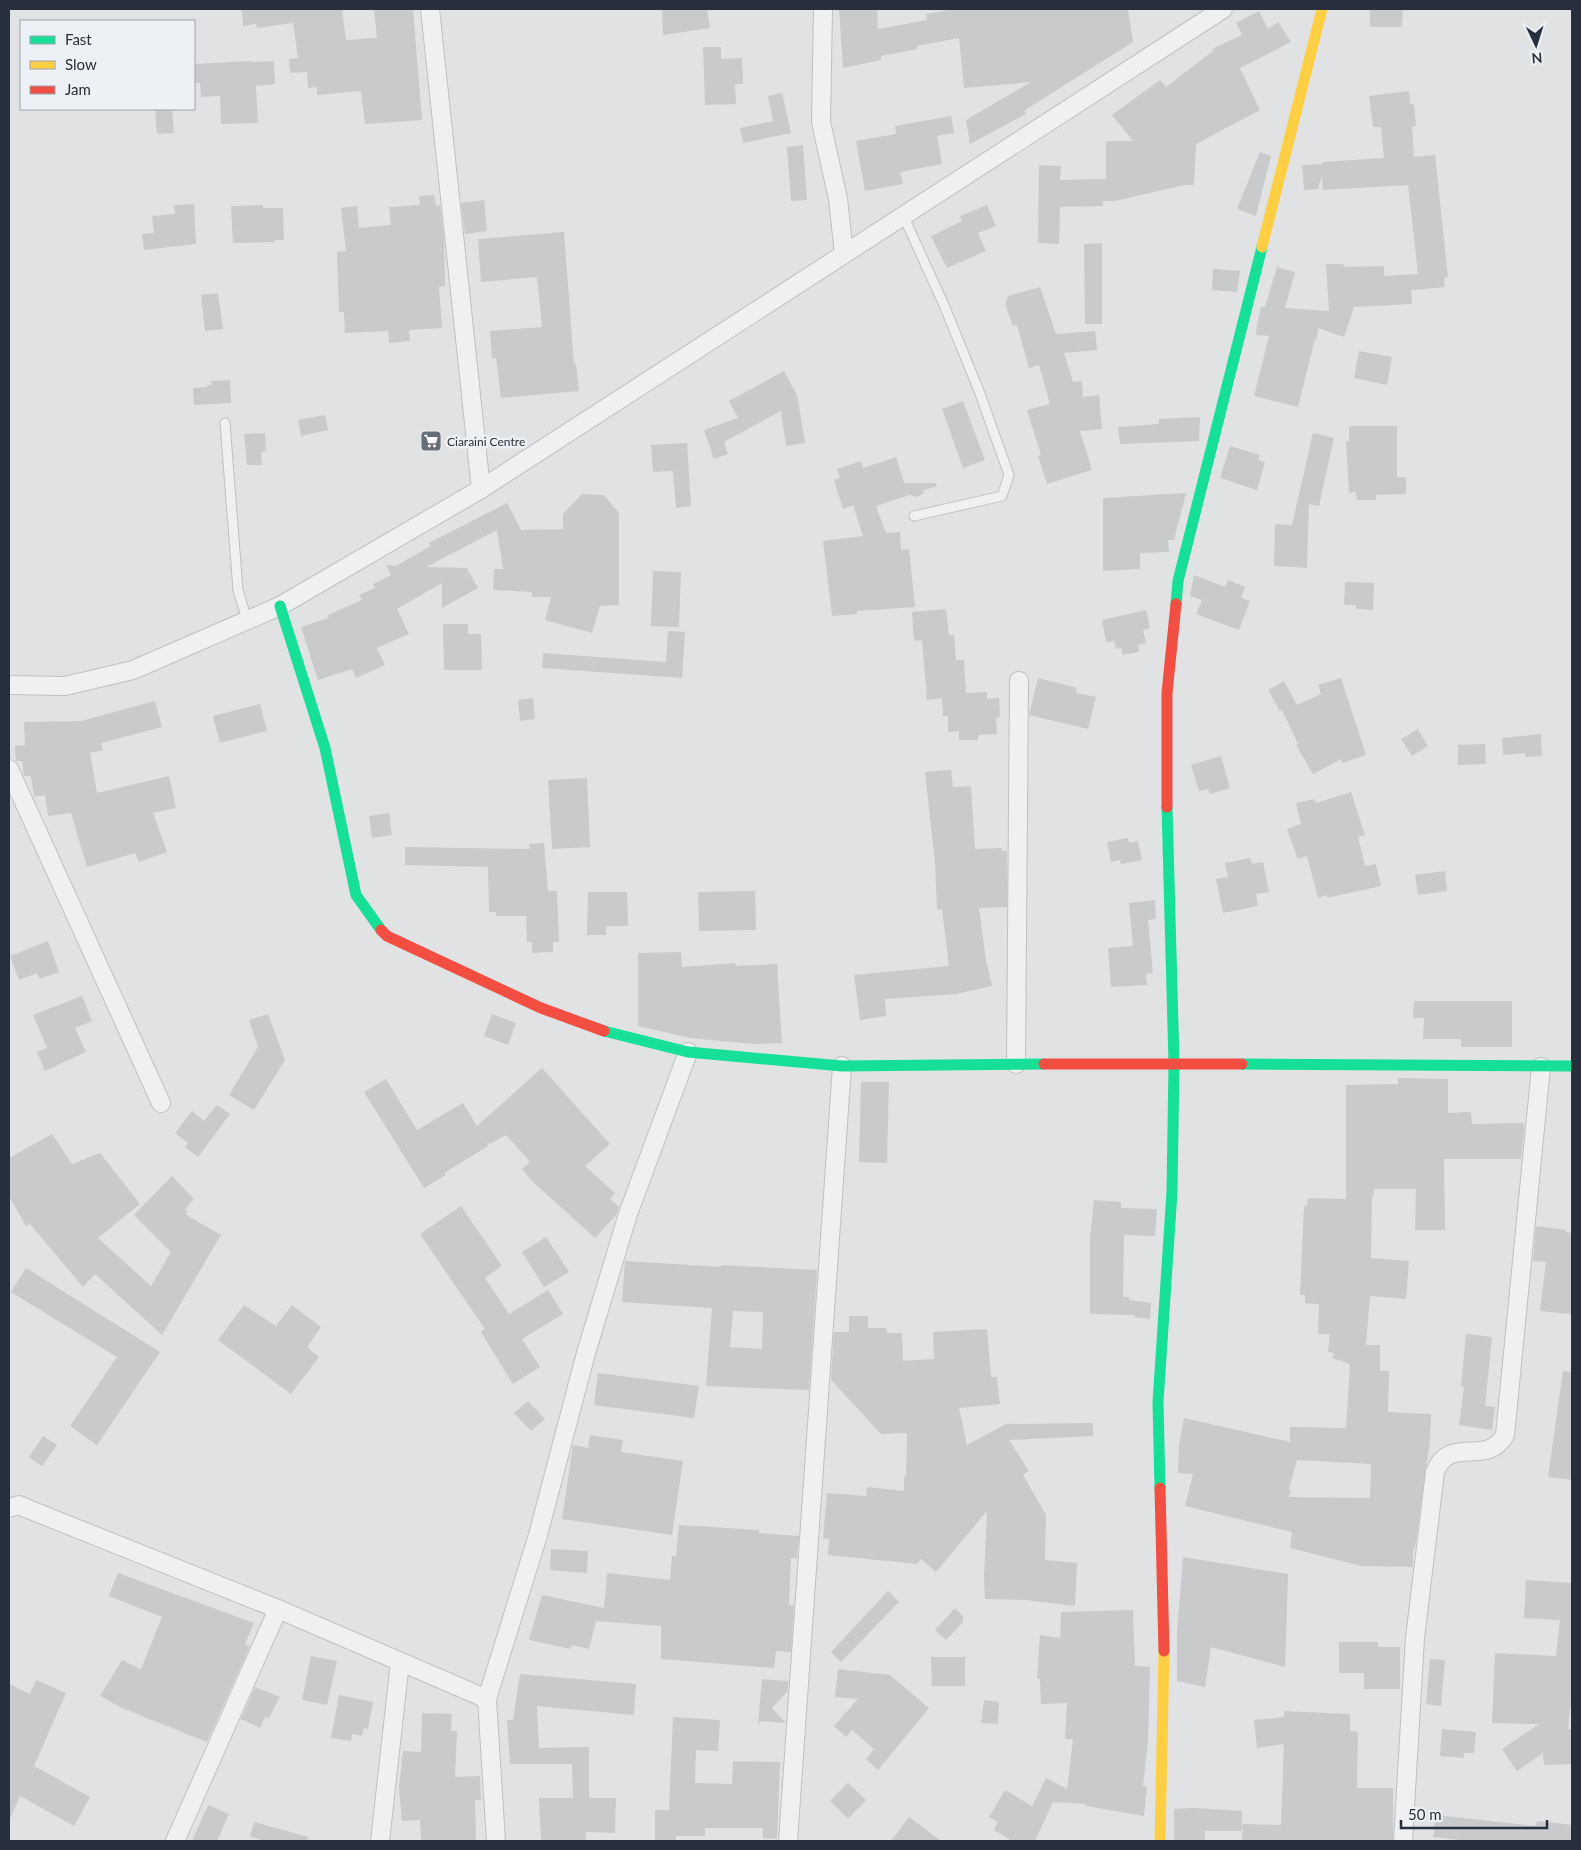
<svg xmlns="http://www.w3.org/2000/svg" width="1581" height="1850" viewBox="0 0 1581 1850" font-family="Lato,sans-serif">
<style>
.building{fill:#c8cacc;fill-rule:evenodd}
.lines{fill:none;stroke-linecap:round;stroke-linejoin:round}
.lane-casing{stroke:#bec0c2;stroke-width:11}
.street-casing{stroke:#bec0c2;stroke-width:20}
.lane{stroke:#eff0f1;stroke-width:9}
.street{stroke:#eff0f1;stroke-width:18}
.fast{stroke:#16e098;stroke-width:11}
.slow{stroke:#ffcf43;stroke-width:11}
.jam{stroke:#f24e42;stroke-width:11}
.labels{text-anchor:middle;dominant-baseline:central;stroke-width:5;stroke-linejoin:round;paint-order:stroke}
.poi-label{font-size:12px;fill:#282f3c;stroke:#edf0f4;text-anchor:start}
</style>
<rect width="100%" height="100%" fill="#e0e2e4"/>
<g class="building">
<polygon points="242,9 342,9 346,40 377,38 374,9 413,9 422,120 365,124 361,91 317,95 317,87 308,88 307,72 290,73 289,59 298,58 293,23 257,28 256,24 243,26"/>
<polygon points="662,9 707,9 710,28 663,35"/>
<polygon points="839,9 877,9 878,29 927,20 926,14 955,9 1128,9 1133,42 1025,110 1026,114 970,144 966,120 1031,82 964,88 959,38 917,46 917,49 881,56 881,60 843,68"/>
<polygon points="1370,9 1403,9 1402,27 1370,27"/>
<polygon points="1259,11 1268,29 1278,22 1291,42 1240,68 1260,110 1196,144 1194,185 1184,185 1115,201 1103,201 1103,206 1060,207 1059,244 1038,243 1039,165 1061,166 1060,180 1106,179 1106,141 1133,141 1112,115 1160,80 1166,87 1213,51 1212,49 1242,35 1236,23"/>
<polygon points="703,47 721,47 721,59 742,58 743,84 735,84 736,104 705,105"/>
<polygon points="251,61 252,62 274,61 275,84 256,86 258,123 221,124 220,96 201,97 200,83 194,83 194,64"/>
<polygon points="1409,91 1410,104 1414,104 1416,126 1412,127 1414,157 1435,155 1448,277 1444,278 1445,287 1411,290 1412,304 1354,307 1344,337 1318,328 1317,339 1315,339 1298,407 1254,396 1269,336 1256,335 1257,325 1261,307 1265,307 1277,267 1295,272 1285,308 1329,311 1326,264 1343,264 1344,267 1384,266 1384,276 1418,274 1408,185 1323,190 1322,175 1318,189 1304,190 1302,165 1322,164 1322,162 1384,158 1381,127 1373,127 1369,96"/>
<polygon points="782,93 791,133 743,143 740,128 773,121 768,96"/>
<polygon points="155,109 172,109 174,133 157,134"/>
<polygon points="951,116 954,133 937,136 942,164 900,172 903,184 865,191 856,141 896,134 895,126"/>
<polygon points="803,145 807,200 791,201 787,147"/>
<polygon points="1260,152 1271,156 1256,216 1237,209"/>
<polygon points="434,195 436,206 440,205 444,237 445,286 439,287 442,328 409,330 410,341 389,343 388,331 345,333 344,312 339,312 337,252 346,251 341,208 357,206 359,228 391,225 389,207 420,205 419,196"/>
<polygon points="484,200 487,231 465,234 461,203"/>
<polygon points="194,204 196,244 144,250 142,234 154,233 152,216 175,214 174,205"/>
<polygon points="263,205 263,208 283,208 284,240 274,240 275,242 233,243 231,206"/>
<polygon points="987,205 996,226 978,233 986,251 947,268 931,236 962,221 960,216"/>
<polygon points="564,232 574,364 576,364 579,391 501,398 496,358 492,359 490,331 542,327 537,277 481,282 478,239"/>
<polygon points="1102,243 1102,324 1085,324 1084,244"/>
<polygon points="1213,269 1240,271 1237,292 1212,290"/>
<polygon points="1040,287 1056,334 1095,331 1097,350 1064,353 1073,382 1082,381 1083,397 1099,395 1102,429 1080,431 1092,470 1047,484 1038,456 1041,455 1027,410 1050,404 1039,365 1029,368 1017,325 1013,326 1005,304 1008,296"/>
<polygon points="218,293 223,329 205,331 201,295"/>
<polygon points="1359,351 1392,357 1387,385 1354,378"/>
<polygon points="784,371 797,395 805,443 786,446 781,411 724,442 728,454 714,459 704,430 738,418 729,401"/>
<polygon points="230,380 231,403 194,405 193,388 207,387 207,385 212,385 211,381"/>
<polygon points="963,401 985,460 963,468 942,409"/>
<polygon points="325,415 328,430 301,436 298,420"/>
<polygon points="1200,417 1199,441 1120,444 1118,427 1159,424 1159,419"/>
<polygon points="1349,426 1397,426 1397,477 1406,477 1406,494 1376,495 1376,500 1357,500 1356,492 1349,493 1346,441 1349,442"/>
<polygon points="265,433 266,451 261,452 262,465 247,465 244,434"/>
<polygon points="1313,433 1334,438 1319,506 1309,504 1307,568 1274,566 1275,524 1292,525"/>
<polygon points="687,443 691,506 676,508 673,471 653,472 651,445"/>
<polygon points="1230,446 1260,455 1258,460 1265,462 1257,490 1220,478"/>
<polygon points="896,457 904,483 936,483 937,486 923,490 924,493 917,497 909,495 876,506 886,533 900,532 901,550 909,549 915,607 857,611 857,614 832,616 823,541 863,536 853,505 843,509 834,480 840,478 837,469 861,461 863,468"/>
<polygon points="1186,493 1174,540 1168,540 1169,552 1140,553 1140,569 1103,571 1103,498"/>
<polygon points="582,494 604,495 619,513 619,605 600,606 592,633 545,620 551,597 532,597 532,592 493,590 494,569 503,569 497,530 426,567 469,568 467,569 478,588 442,608 442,583 397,609 409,634 377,648 385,665 356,678 352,669 318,680 301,627 329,618 328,615 362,600 359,595 375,588 373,584 391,575 386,565 396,566 431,546 429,543 507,503 521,530 563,529 563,514"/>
<polygon points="653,571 681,572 679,627 651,626"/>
<polygon points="1194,575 1225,587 1228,580 1245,587 1241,598 1250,601 1239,630 1196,614 1202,600 1190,596"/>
<polygon points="1345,582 1374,583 1373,610 1356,609 1356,605 1344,605"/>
<polygon points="946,609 949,635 954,635 956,660 964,660 966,693 987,692 987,699 999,698 1000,717 996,718 997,734 978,735 978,740 959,740 959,731 948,732 948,716 943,716 942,698 927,700 922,640 914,641 912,612"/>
<polygon points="1146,610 1150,628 1143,630 1146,643 1138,645 1139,652 1123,655 1121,648 1116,649 1114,641 1106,642 1102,620"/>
<polygon points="443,624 468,624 468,634 481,634 482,670 444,670"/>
<polygon points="668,631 685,632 682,678 542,668 543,653 666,662"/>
<polygon points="1038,678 1077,688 1076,693 1096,697 1088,729 1029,715"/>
<polygon points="1341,678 1366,755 1342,763 1341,759 1313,774 1296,745 1298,744 1282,710 1280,711 1268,690 1284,681 1297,705 1321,694 1318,685"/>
<polygon points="533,698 535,719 520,721 518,700"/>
<polygon points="155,701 162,727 101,743 103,750 90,753 97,793 169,776 176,808 153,813 167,852 139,862 135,853 87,867 71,813 48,816 45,795 34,797 31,776 24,776 22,761 16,761 15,746 25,745 24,722 81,721"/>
<polygon points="260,704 267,731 220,743 213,716"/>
<polygon points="1418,729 1428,746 1412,756 1401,739"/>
<polygon points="1541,734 1542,756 1526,757 1525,753 1503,755 1502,738"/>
<polygon points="1485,744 1486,764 1458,765 1458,745"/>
<polygon points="1221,756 1230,788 1210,794 1208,789 1199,791 1191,765"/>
<polygon points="951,770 953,787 971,786 975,849 1002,848 1002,851 1007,851 1007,907 979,908 986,960 992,986 956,994 885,999 886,1016 860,1020 854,975 949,966 942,909 937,910 935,863 925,772"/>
<polygon points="587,778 590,847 552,849 548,780"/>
<polygon points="1351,792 1365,835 1358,837 1365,866 1376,864 1381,886 1327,898 1327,895 1318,898 1307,856 1298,859 1287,829 1301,824 1296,803 1315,799 1316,803"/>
<polygon points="389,813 392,835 372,838 369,816"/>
<polygon points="1128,838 1129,843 1138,841 1142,860 1121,864 1120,860 1111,862 1107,842"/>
<polygon points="544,843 548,891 557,891 559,942 553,942 553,952 532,953 532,942 527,942 526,916 496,916 496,912 489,912 488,867 405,865 405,847 530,849 529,844"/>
<polygon points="1250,858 1252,864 1263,862 1269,892 1256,894 1258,906 1223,913 1216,879 1228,877 1225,863"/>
<polygon points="1445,871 1447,891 1418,895 1415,875"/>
<polygon points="755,891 756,930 699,931 698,892"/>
<polygon points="588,892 627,892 628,926 606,926 606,935 587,935"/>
<polygon points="1155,900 1156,919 1148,920 1153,973 1146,974 1147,985 1111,987 1108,948 1133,946 1129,903"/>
<polygon points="48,941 59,972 40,979 37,973 19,980 10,956"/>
<polygon points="681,952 682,967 735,963 736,966 777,964 782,1043 754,1044 690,1038 638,1026 638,953"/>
<polygon points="82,996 92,1021 75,1028 86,1052 45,1071 37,1052 47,1048 33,1015"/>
<polygon points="1414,1001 1512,1001 1512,1047 1461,1047 1461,1039 1423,1039 1424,1018 1413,1018"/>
<polygon points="268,1014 285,1060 254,1110 229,1095 258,1047 249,1020"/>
<polygon points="492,1014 516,1023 508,1045 484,1036"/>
<polygon points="542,1068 610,1144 585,1166 615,1193 610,1199 619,1207 617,1214 595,1238 533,1182 522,1169 530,1162 506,1135 490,1144 487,1142 488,1146 444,1173 446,1175 424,1188 364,1092 386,1079 417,1130 463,1103 477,1126"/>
<path d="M1398,1078L1448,1079V1113L1471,1112L1472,1124L1524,1123V1132L1521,1159H1444L1445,1230H1415L1416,1189H1374V1196H1372L1371,1258L1409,1261L1406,1299L1370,1296L1366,1345H1380V1371H1389L1388,1412L1431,1414L1430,1440L1415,1548H1413V1567L1361,1566L1290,1548L1292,1532L1185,1506L1193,1474L1178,1473L1179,1445L1184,1418L1290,1442V1427L1346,1428L1350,1364L1332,1358L1334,1353L1328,1352L1330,1334H1318L1319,1304L1305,1303V1295H1300L1304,1206H1307L1308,1198L1346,1199V1085L1398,1084ZM1297,1460L1371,1464L1370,1498L1289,1497L1291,1490L1289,1489Z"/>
<polygon points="861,1082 889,1082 887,1163 859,1162"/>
<polygon points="217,1105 230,1114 198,1157 185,1147 188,1143 175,1133 192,1111 204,1121"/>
<polygon points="52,1134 72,1164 100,1153 140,1204 98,1238 151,1286 171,1252 134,1215 172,1176 194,1199 185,1209 188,1212 185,1214 221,1235 162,1335 95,1274 83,1287 30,1224 26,1226 9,1196 9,1158"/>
<polygon points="1094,1200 1121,1202 1121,1208 1157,1209 1155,1236 1124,1235 1123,1297 1129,1297 1129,1300 1151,1303 1150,1319 1134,1317 1135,1315 1090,1314 1090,1239"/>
<polygon points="461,1206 502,1266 485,1278 509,1314 548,1290 563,1314 522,1339 540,1367 513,1384 481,1332 485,1329 420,1234"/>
<polygon points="1536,1226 1566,1230 1566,1232 1572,1233 1572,1314 1540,1311 1546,1262 1533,1261"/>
<polygon points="546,1237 569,1272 544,1287 522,1252"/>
<path d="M625,1261L721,1267V1265L817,1270L809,1390L706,1386L712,1308L622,1302ZM733,1311L763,1312L762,1349L730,1347Z"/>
<polygon points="26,1268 160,1352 97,1445 70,1426 117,1357 11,1292"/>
<polygon points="244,1305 276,1326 292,1305 321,1327 307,1347 319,1357 291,1394 218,1340"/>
<polygon points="849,1316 868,1316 868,1328 886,1328 886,1332 889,1333 902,1333 903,1361 934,1359 933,1332 987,1329 991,1377 997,1377 1000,1404 959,1408 967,1445 1006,1424 1093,1423 1093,1436 1009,1440 1029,1471 1023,1475 1046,1515 1045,1560 1077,1563 1075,1606 1026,1600 985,1599 984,1577 987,1511 936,1572 921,1559 917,1564 828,1555 829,1539 823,1538 827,1493 866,1496 867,1487 904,1491 904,1476 906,1476 907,1433 881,1434 831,1380 834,1332 849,1332"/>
<polygon points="1466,1334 1492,1337 1485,1406 1495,1407 1492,1430 1459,1425 1464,1387 1461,1387"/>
<polygon points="1563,1371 1572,1372 1571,1480 1548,1477"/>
<polygon points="598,1373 699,1386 694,1418 594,1405"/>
<polygon points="528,1401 545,1419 531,1431 514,1413"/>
<polygon points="590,1435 623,1440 621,1452 683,1461 672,1535 562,1519 573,1445 588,1448"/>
<polygon points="43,1436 57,1445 42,1466 29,1457"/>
<polygon points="679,1525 759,1530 759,1533 799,1536 797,1558 791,1558 789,1605 794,1605 791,1652 776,1651 774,1668 661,1659 661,1626 596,1621 589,1649 572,1645 571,1649 529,1640 542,1595 604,1608 607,1573 670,1580 672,1556 676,1556"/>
<polygon points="551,1549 588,1551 587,1573 550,1570"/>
<polygon points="1183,1557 1288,1574 1285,1667 1211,1647 1205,1687 1177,1681 1177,1631"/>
<polygon points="118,1573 254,1623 245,1644 250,1646 207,1742 122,1708 100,1696 122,1660 141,1669 162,1617 109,1596"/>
<polygon points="1526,1580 1572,1583 1572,1692 1568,1729 1572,1729 1572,1764 1544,1765 1543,1753 1517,1771 1502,1749 1539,1724 1492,1723 1495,1653 1556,1656 1560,1620 1524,1618"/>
<polygon points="888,1591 899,1602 841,1662 831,1652"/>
<polygon points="955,1608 963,1616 963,1622 946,1640 935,1630"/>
<polygon points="1133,1610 1135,1666 1150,1667 1148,1741 1143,1786 1147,1787 1144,1816 1086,1806 1086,1804 1053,1802 1035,1841 1012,1841 994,1830 998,1822 989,1817 1005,1790 1032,1806 1046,1778 1067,1789 1073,1739 1065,1739 1067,1703 1041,1704 1040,1679 1037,1679 1040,1635 1060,1638 1061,1612"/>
<polygon points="1339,1642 1378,1642 1378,1647 1400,1647 1400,1689 1364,1689 1364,1673 1339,1673"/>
<polygon points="311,1656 337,1661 327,1705 302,1700"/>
<polygon points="931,1657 965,1657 965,1686 932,1686"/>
<polygon points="1430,1659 1445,1660 1441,1706 1426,1704"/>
<polygon points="838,1669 890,1675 929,1708 878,1770 866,1759 874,1749 852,1730 846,1737 834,1726 858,1699 835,1697"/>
<polygon points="520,1674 636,1684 634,1715 537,1706 539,1748 589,1747 589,1798 616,1798 615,1833 586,1832 586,1841 541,1841 539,1798 573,1798 572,1764 510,1764 507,1720 513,1720"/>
<polygon points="762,1679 788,1681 788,1691 772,1708 786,1723 761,1721 758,1724"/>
<polygon points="36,1680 66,1693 34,1766 90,1797 74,1826 20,1796 9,1821 9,1684 30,1694"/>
<polygon points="255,1687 280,1697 269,1718 265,1717 260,1728 241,1719"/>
<polygon points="339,1695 373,1702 368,1729 364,1728 362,1736 352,1734 351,1741 331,1738"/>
<polygon points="984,1700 999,1702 998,1724 981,1723"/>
<polygon points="1284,1711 1350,1714 1350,1731 1358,1732 1357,1788 1393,1788 1393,1841 1242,1841 1243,1824 1281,1825 1284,1744 1257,1748 1254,1720 1284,1717"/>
<polygon points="422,1713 452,1714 451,1731 457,1731 455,1777 480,1776 481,1800 475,1800 476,1841 421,1841 420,1820 402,1821 399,1787 403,1751 421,1752"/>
<polygon points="673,1717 720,1720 718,1751 696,1750 695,1783 732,1784 733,1761 780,1762 777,1839 763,1838 763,1828 705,1828 705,1836 676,1836 676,1841 655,1841 655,1810 669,1810"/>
<polygon points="1442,1729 1476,1732 1474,1753 1464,1753 1464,1758 1440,1756"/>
<polygon points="848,1783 866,1800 848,1819 830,1801"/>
<polygon points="208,1805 229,1814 217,1841 192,1841"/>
<polygon points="1193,1808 1242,1811 1242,1831 1205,1831 1205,1841 1174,1841 1174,1809"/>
<polygon points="1436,1815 1536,1826 1537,1821 1572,1825 1572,1841 1470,1841 1433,1837"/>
<polygon points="909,1817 941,1841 891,1841"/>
<polygon points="254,1822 308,1837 307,1841 265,1841 250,1837"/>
</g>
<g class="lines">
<g class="lane-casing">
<g id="lane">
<polyline points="903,215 944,305 979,391 1009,475 1002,496 914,516"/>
<polyline points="225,423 238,590 247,620"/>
</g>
</g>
<g class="street-casing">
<g id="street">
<polyline points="430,9 481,489"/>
<polyline points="823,9 821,122 838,199 844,254"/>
<polyline points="9,685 65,686 133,670 280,606 481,489 1223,9"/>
<polyline points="9,769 161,1103"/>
<polyline points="1016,1064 1019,681"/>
<polyline points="9,1508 19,1505 28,1509 278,1609 487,1699"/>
<polyline points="175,1841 278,1609"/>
<polyline points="380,1841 400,1662"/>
<polyline points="496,1841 487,1699 538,1535 586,1353 628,1214 688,1052"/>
<polyline points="788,1841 842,1066"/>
<path d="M1403,1841L1415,1638L1435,1472C1450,1434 1486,1468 1505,1435L1541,1067"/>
</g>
</g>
<use href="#lane" class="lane"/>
<use href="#street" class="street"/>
<g class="fast">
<polyline points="1176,604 1178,581 1262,247"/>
<polyline points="280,606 325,748 356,895 381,930"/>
<polyline points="604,1031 688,1052 842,1066 1044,1064"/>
<polyline points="1242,1064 1572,1066"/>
<polyline points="1160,1488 1158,1402 1172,1192 1174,1063 1167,807"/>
</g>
<g class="slow">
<polyline points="1262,247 1322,9"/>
<polyline points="1160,1841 1164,1651"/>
</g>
<g class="jam">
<polyline points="1167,807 1167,693 1176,604"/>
<polyline points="381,930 387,936 541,1008 604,1031"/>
<polyline points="1044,1064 1242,1064"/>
<polyline points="1160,1488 1164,1651"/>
</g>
</g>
<defs>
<g id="supermarket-square" transform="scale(1.125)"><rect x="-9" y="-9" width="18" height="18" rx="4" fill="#686e77" stroke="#edf0f4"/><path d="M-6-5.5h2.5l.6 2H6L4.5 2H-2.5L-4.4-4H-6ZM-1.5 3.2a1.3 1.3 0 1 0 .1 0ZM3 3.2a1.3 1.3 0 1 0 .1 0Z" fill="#fff"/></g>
</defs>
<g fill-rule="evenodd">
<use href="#supermarket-square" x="431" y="441"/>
</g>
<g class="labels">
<g class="poi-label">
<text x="447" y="441">Ciaraini Centre</text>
</g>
</g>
<rect width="1581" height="1850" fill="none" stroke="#282f3c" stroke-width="20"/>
<rect x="20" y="20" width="175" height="90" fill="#edf0f4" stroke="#9ea3aa"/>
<rect x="30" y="36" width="25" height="8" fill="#16e098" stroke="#9ea3aa"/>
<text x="65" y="45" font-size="15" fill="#282f3c">Fast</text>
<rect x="30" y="61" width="25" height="8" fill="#ffcf43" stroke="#9ea3aa"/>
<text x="65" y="70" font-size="15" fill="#282f3c">Slow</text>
<rect x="30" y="86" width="25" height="8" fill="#f24e42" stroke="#9ea3aa"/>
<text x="65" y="95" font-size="15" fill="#282f3c">Jam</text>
<g transform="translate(1536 45) rotate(176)" stroke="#edf0f4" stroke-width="4" paint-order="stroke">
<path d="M0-4L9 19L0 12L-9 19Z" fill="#282f3c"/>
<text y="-8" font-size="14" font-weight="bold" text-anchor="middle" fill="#282f3c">N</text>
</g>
<path d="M1401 1820v8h146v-8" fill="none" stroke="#282f3c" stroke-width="2.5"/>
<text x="1408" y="1820" font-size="15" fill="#282f3c" stroke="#edf0f4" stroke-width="4" paint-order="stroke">50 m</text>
</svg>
